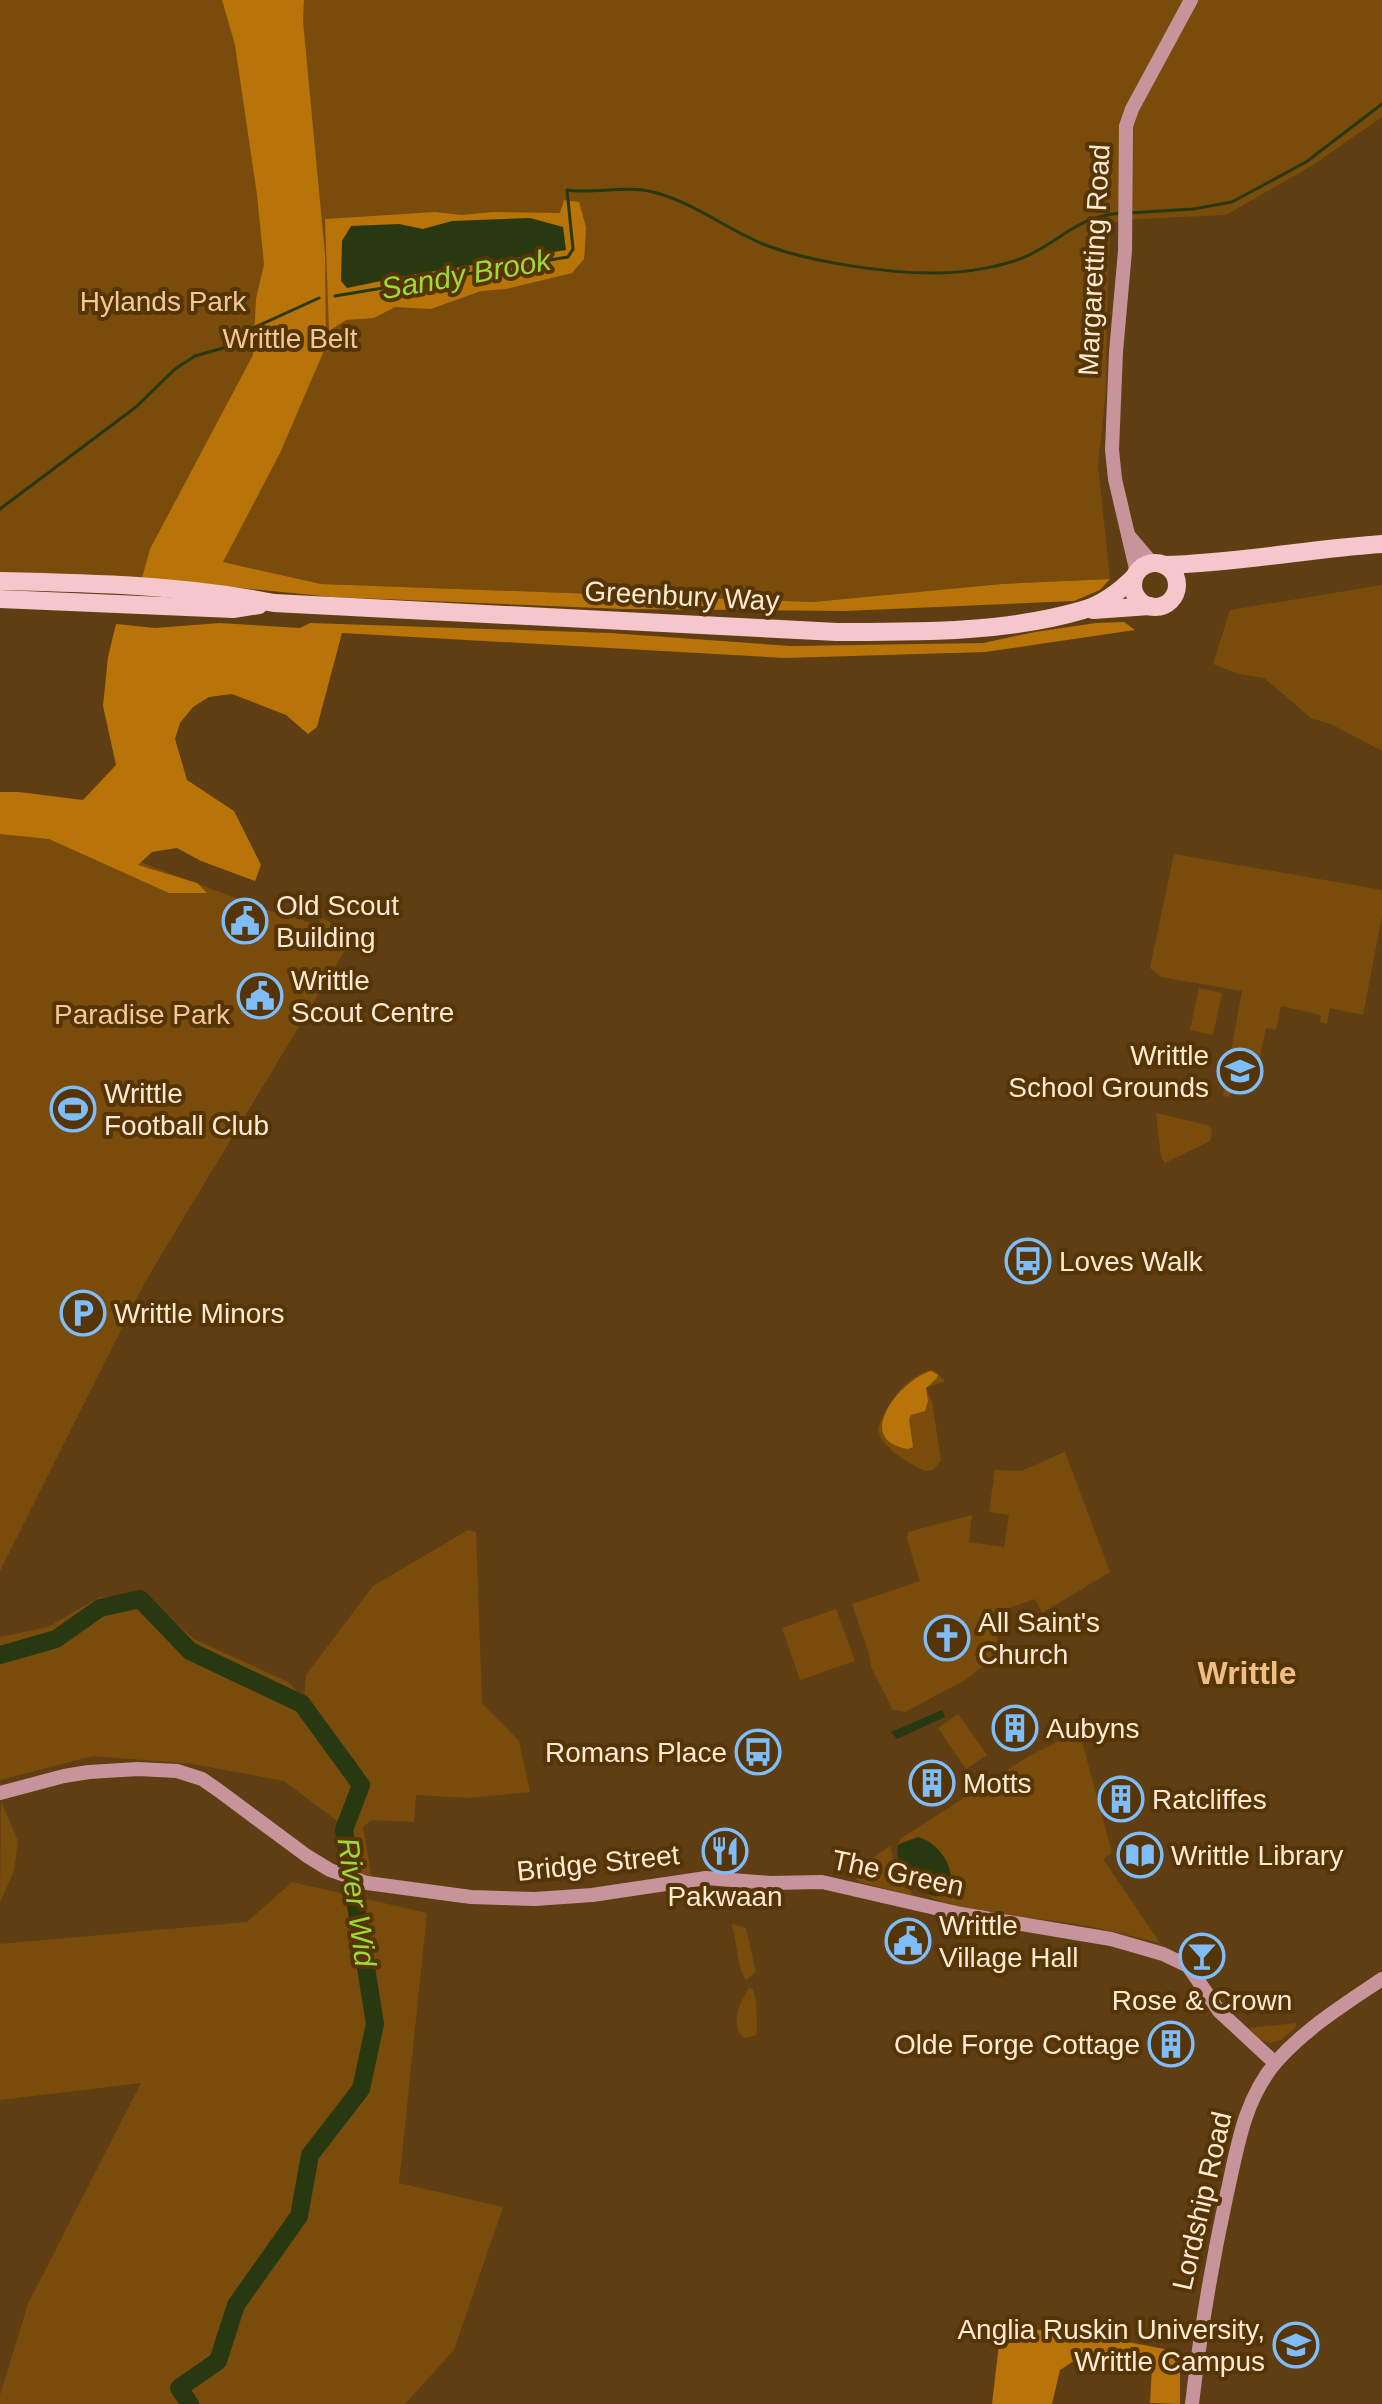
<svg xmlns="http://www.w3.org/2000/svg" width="1382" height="2404" viewBox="0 0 1382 2404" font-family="Arial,sans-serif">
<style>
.green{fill:#794c0c}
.forest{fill:#b87309}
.water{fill:#283810}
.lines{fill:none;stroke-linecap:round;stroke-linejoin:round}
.stream{stroke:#283810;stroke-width:3}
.river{stroke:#283810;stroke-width:18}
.secondary{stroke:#c8949c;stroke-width:14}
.highway{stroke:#f6c6cd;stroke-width:18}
.labels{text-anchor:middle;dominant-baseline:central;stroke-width:8;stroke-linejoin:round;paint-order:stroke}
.street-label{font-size:28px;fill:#fee9d3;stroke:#553405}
.park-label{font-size:28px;fill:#f2c799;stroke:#553405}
.poi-label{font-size:28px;fill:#fee9d3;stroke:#553405;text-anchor:start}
.water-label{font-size:30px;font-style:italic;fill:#9cda36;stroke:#553405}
.quarter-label{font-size:32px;font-weight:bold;fill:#f0bd85;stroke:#553405}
</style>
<rect width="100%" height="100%" fill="#603e13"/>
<g class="green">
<polygon points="0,0 1382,0 1382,117 1313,165 1226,215 1137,219 1111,223 1108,260 1106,391 1098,465 1110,579 1002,584 813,602 321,584 222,562 210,586 167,579 0,573"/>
<polygon points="1382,585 1382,751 1331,724 1311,718 1264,678 1239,674 1213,664 1230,610"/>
<polygon points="0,809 267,910 318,925 322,918 354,935 145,1282 0,1571"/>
<polygon points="1174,854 1382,890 1382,916 1363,1015 1330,1008 1327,1024 1320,1022 1321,1015 1281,1006 1276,1029 1266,1028 1255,1081 1242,1080 1228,1097 1223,1096 1242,991 1161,977 1150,968"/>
<polygon points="1199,988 1222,993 1213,1035 1190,1030"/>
<polygon points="1156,1113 1207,1125 1212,1129 1210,1141 1165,1163 1161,1157"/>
<path d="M930,1370L935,1371L945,1381L926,1388L932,1402L941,1460L933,1470L925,1471C909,1463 879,1447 878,1428C889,1402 902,1379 930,1370Z"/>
<polygon points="1065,1452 1110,1572 1042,1613 1035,1599 990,1615 1001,1651 967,1679 905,1712 893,1710 871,1667 869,1654 852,1604 920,1581 907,1539 908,1532 972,1515 969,1542 1004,1547 1009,1515 989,1512 995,1470 1021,1471"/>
<polygon points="468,1530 476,1532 482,1703 519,1741 530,1792 467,1798 416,1795 414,1822 371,1820 363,1827 372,1879 354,1872 348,1829 284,1781 193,1764 93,1756 0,1780 0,1637 48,1627 100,1597 146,1597 194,1639 288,1682 304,1699 306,1675 373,1586"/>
<polygon points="836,1609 855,1661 800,1680 782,1628"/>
<polygon points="958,1714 987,1755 966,1769 938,1728"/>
<path d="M1069,1736L1080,1741L1083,1745L1112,1853L1103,1859L1160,1943C1132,1936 1104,1929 1076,1924C1033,1916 960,1917 925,1893L936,1897L951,1887C955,1859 925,1825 898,1845L900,1839L1029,1756Z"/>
<polygon points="1,1801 18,1841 14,1871 0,1902"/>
<polygon points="890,1846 897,1874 914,1896 859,1882 852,1875 857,1869"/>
<polygon points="292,1882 427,1913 399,2183 503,2207 454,2350 405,2404 0,2404 0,2395 28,2304 141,2083 0,2100 0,1944 247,1922"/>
<polygon points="732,1924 746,1928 756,1972 746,1980 741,1971"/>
<path d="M749,1988L753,1989L756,2000L757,2031L756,2035L745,2038C728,2026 740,2002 749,1988Z"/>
<polygon points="1296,2023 1296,2027 1281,2040 1270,2043 1259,2039 1249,2028"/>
</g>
<g class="forest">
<polygon points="222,0 304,0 303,21 325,255 326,346 280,453 223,562 321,584 813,602 1002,584 1110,579 1100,590 1074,601 845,611 623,609 332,597 142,578 150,549 253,355 256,299 264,264 257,195 235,45"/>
<polygon points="564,200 579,202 586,227 585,248 584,259 572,273 506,289 481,291 431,309 395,307 374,318 346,320 329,331 325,219 435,212 462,215 493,212 560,213"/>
<polygon points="1124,622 1135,630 985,652 785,658 342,633 317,727 308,734 286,715 232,694 209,697 193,707 180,723 175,739 187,780 234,811 261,865 255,881 201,861 177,848 152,852 138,865 197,883 207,893 169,893 49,839 0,834 0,792 19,792 83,800 116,765 103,706 108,657 116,624 155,628 220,623 300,628 310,623 610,633 791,646 983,643 1035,632 1096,623"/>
<path d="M931,1371L938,1375L936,1379L926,1388L928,1401L925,1411L911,1415L909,1419L913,1447L908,1449C852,1440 900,1380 931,1371Z"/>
<polygon points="1001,2327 1081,2333 1180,2352 1180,2404 1150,2403 1152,2366 1072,2362 1060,2370 1052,2404 992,2404"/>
</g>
<g class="water">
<polygon points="530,218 563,227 566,250 405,276 347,288 341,281 342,241 351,226 399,224 423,229 452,221"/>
<polygon points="942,1710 945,1717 897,1739 891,1732"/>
<path d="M918,1837C941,1843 962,1876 944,1896C919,1899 894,1870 898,1845Z"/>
</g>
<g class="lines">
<g class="stream">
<polyline points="1128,213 1193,209 1232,202 1306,162 1382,104"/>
<path d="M335,296L568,257L573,249L567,190C595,194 625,185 653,192C693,202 726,229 763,244C808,262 890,274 938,273C965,273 1010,266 1033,253C1067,235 1079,217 1121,213"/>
<polyline points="251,329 319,298"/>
<polyline points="0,509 136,407 175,369 195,356 223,348"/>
</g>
<polyline class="river" points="0,1655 56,1639 100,1608 140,1599 190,1651 302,1704 361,1785 344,1830 375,2024 361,2089 310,2155 299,2216 236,2305 218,2361 179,2388 190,2404"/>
<g class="secondary">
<polyline points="1129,536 1152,563"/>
<polyline points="1137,573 1115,479 1112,450 1116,352 1125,251 1126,126 1132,109 1191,0"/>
<polyline points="0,1793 64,1776 89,1772 138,1769 177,1771 202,1779 218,1790 307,1856 330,1870 367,1883 471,1897 535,1899 592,1895 706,1878 770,1883 822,1882 961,1914 1111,1939 1163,1954 1188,1966 1219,2011 1275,2063"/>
<path d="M1192,2404C1200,2335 1211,2267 1226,2198C1237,2150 1243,2101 1276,2062C1306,2028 1345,2004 1382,1979"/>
</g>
<g class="highway">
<circle cx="1155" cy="585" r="22"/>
<path d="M1164,565C1237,563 1309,549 1382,544"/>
<path d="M0,581C92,583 184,585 274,603L837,632C917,632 1005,633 1083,610C1103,604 1120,591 1134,577"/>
<polyline points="0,599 233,609 259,605"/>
<polyline points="1093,610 1150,606"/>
</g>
</g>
<defs>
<g id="civic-ring" transform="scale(2.3)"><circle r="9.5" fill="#553405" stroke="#7fbdfa" stroke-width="1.5"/><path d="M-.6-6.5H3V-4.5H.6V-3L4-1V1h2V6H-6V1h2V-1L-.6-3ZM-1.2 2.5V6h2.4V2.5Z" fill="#7fbdfa"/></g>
<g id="school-ring" transform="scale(2.3)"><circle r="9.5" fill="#553405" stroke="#7fbdfa" stroke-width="1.5"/><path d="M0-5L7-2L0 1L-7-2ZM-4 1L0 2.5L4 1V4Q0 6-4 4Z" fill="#7fbdfa"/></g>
<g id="stadium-ring" transform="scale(2.3)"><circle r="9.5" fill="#553405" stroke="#7fbdfa" stroke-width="1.5"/><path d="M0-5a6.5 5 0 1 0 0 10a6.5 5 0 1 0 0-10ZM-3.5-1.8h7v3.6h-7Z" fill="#7fbdfa"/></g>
<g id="bus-ring" transform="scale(2.3)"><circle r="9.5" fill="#553405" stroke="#7fbdfa" stroke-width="1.5"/><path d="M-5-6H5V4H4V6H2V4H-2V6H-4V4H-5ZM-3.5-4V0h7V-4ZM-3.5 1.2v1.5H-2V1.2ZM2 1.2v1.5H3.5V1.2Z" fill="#7fbdfa"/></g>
<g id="parking-ring" transform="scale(2.3)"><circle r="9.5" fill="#553405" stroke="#7fbdfa" stroke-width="1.5"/><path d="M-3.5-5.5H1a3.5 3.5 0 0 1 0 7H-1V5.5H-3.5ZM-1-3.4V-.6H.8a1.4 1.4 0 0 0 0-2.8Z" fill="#7fbdfa"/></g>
<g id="church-ring" transform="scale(2.3)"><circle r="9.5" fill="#553405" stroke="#7fbdfa" stroke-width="1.5"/><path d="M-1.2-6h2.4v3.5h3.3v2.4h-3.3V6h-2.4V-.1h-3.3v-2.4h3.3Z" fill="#7fbdfa"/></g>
<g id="building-ring" transform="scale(2.3)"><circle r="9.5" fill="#553405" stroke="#7fbdfa" stroke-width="1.5"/><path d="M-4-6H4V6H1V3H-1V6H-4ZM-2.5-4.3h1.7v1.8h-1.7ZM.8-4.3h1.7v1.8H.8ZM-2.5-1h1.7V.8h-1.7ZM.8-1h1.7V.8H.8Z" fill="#7fbdfa"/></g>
<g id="restaurant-ring" transform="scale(2.3)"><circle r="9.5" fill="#553405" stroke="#7fbdfa" stroke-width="1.5"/><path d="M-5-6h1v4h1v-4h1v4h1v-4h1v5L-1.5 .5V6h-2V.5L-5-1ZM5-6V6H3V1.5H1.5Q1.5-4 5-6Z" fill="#7fbdfa"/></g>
<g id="library-ring" transform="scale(2.3)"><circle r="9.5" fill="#553405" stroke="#7fbdfa" stroke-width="1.5"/><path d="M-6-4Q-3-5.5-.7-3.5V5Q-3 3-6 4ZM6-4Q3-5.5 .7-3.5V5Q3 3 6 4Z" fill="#7fbdfa"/></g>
<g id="bar-ring" transform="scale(2.3)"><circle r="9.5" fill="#553405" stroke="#7fbdfa" stroke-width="1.5"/><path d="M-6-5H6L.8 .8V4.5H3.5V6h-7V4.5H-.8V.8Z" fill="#7fbdfa"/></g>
<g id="university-ring" transform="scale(2.3)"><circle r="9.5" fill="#553405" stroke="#7fbdfa" stroke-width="1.5"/><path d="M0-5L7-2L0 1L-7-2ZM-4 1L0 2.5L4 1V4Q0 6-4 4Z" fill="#7fbdfa"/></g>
</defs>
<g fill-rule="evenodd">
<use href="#civic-ring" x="245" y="921"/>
<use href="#civic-ring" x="260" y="996"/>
<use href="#school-ring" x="1240" y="1071"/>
<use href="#stadium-ring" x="73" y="1109"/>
<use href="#bus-ring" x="1028" y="1261"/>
<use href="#parking-ring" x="83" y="1313"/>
<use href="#church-ring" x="947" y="1638"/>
<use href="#building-ring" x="1015" y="1728"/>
<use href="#bus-ring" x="758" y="1752"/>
<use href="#building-ring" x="932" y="1783"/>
<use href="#building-ring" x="1121" y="1799"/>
<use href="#restaurant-ring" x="725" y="1851"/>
<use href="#library-ring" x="1140" y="1855"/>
<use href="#civic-ring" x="908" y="1941"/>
<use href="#bar-ring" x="1202" y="1956"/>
<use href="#building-ring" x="1171" y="2044"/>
<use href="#university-ring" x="1296" y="2345"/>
</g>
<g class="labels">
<g class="street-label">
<text transform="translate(1094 260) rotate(-87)">Margaretting Road</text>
<text transform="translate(682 596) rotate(3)">Greenbury Way</text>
<text transform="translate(598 1863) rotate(-6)">Bridge Street</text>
<text transform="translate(898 1873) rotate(12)">The Green</text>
<text transform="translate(1202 2201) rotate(-77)">Lordship Road</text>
</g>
<g class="park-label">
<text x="163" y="301">Hylands Park</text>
<text x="290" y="338">Writtle Belt</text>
<text x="142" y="1014">Paradise Park</text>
</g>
<g class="poi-label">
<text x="276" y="905">Old Scout<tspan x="276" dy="32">Building</tspan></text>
<text x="291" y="980">Writtle<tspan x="291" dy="32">Scout Centre</tspan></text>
<text x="1209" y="1055" text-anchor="end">Writtle<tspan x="1209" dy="32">School Grounds</tspan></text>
<text x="104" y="1093">Writtle<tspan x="104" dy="32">Football Club</tspan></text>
<text x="1059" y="1261">Loves Walk</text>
<text x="114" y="1313">Writtle Minors</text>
<text x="978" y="1622">All Saint's<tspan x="978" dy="32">Church</tspan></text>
<text x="1046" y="1728">Aubyns</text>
<text x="727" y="1752" text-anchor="end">Romans Place</text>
<text x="963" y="1783">Motts</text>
<text x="1152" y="1799">Ratcliffes</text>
<text x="1171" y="1855">Writtle Library</text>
<text x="725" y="1896" text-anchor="middle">Pakwaan</text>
<text x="939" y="1925">Writtle<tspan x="939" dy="32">Village Hall</tspan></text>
<text x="1202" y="2000" text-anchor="middle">Rose &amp; Crown</text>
<text x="1140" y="2044" text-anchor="end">Olde Forge Cottage</text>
<text x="1265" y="2329" text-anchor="end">Anglia Ruskin University,<tspan x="1265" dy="32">Writtle Campus</tspan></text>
</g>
<g class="water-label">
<text transform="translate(466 274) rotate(-10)">Sandy Brook</text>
<text transform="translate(357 1902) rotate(82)">River Wid</text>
</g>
<g class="quarter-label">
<text x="1247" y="1673">Writtle</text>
</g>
</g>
</svg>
